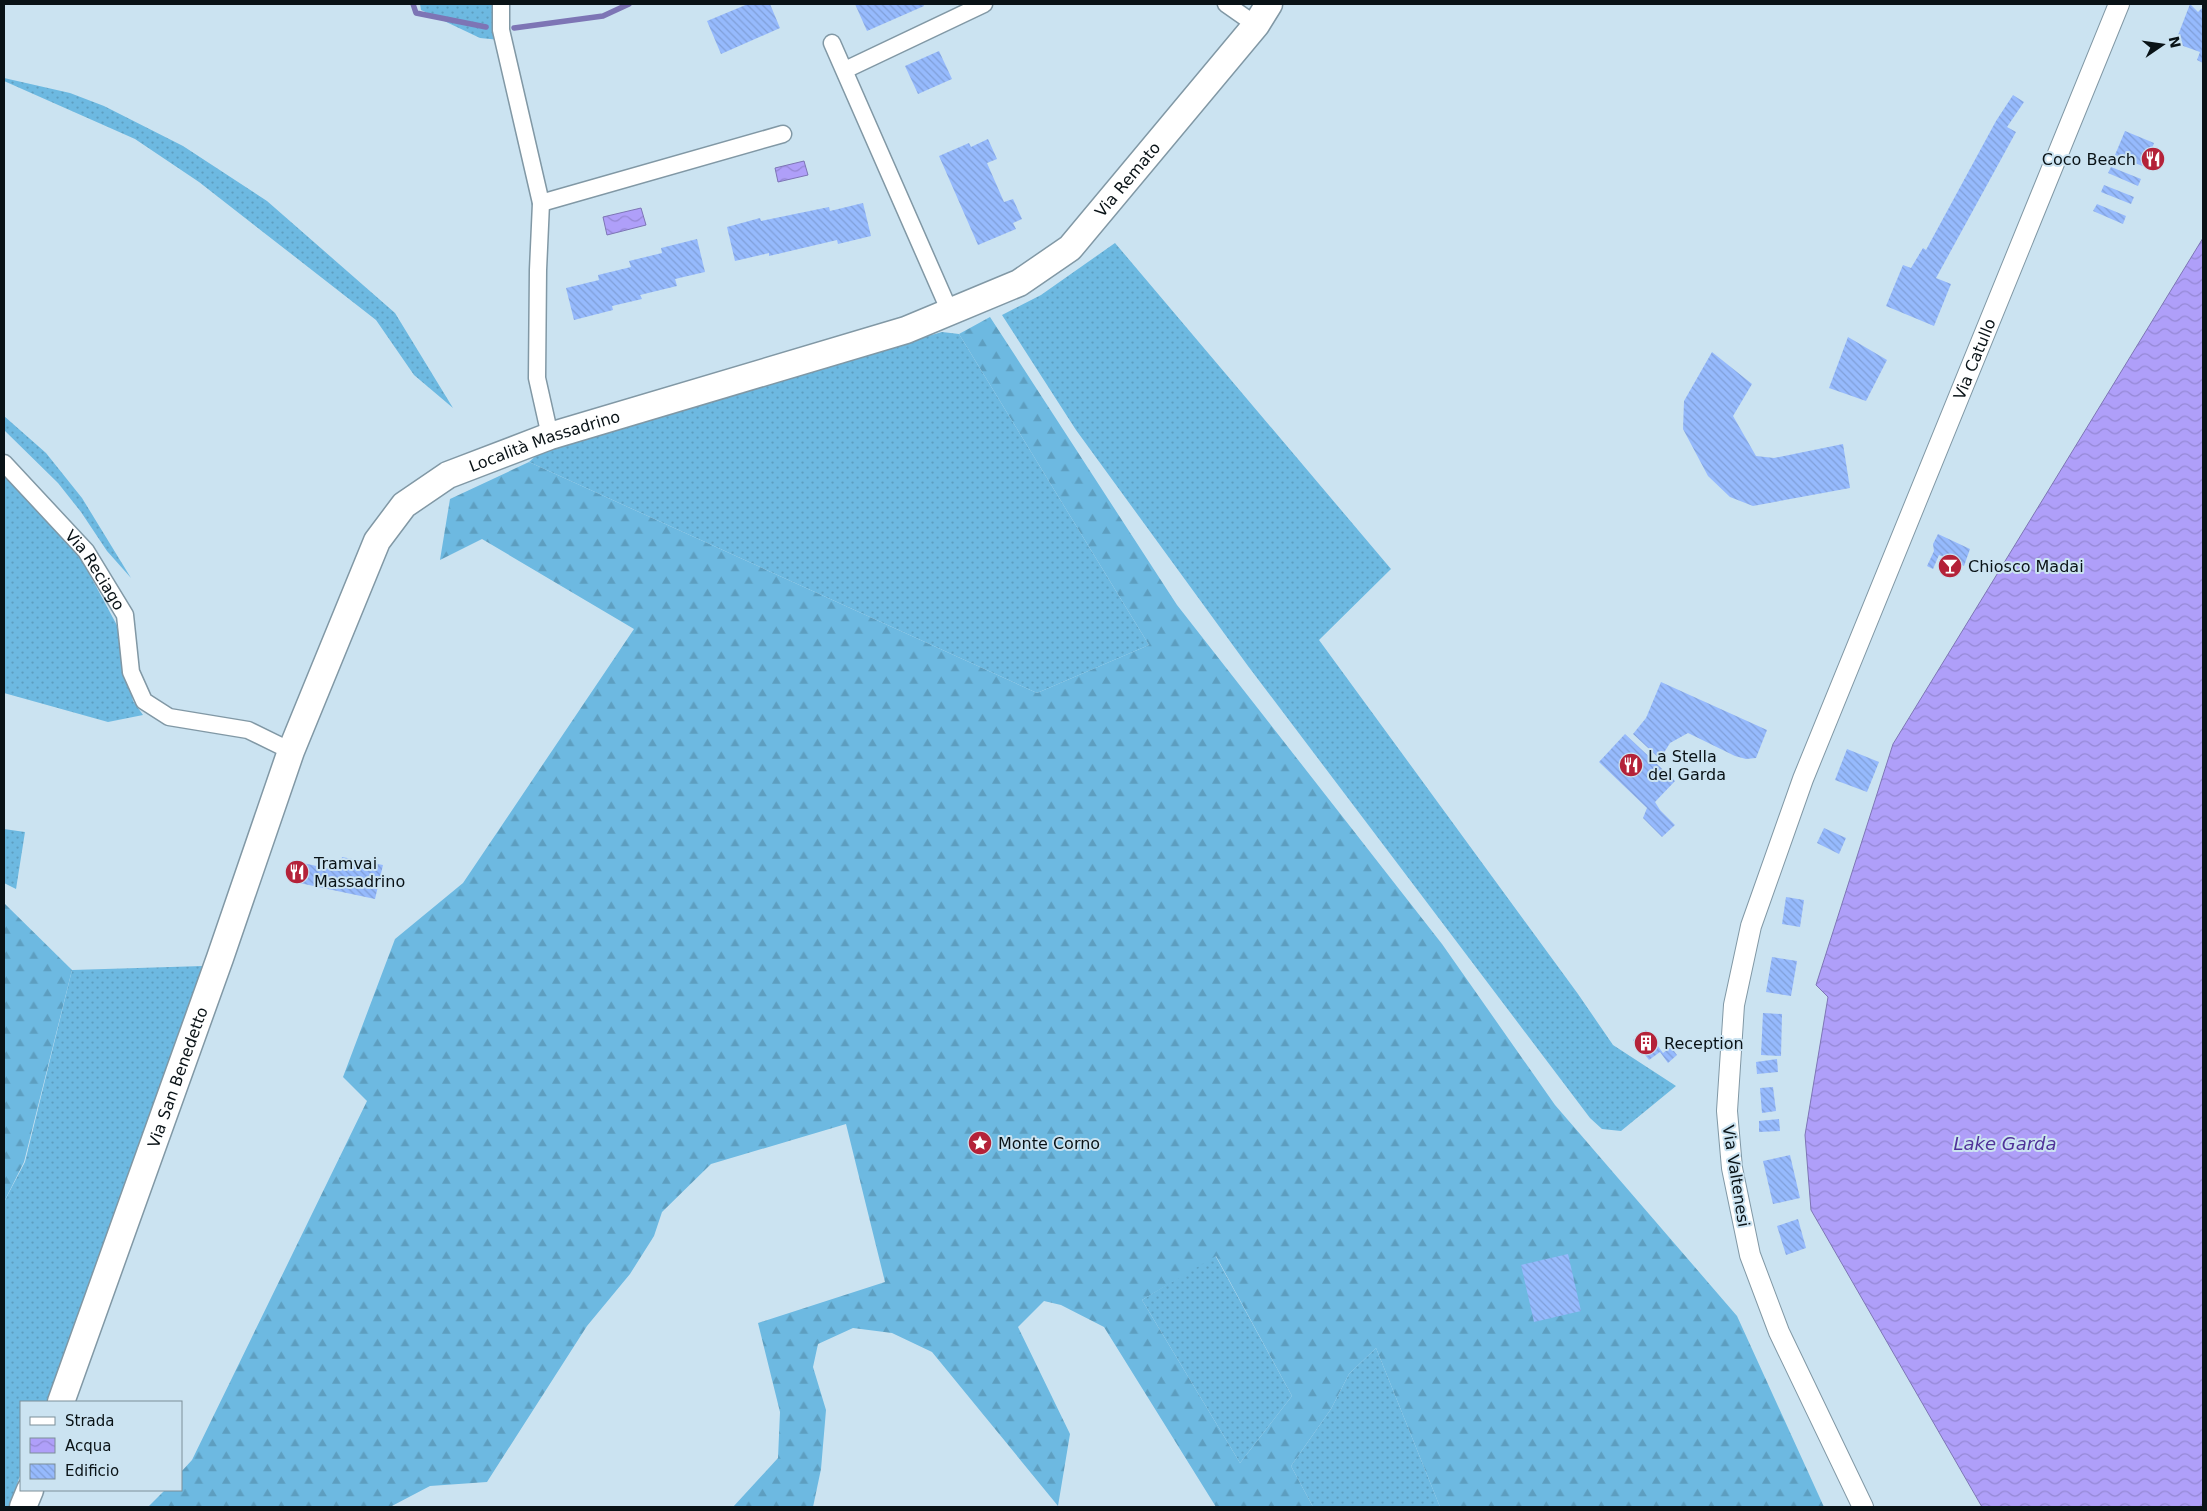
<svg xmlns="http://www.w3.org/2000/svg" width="2207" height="1511" viewBox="0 0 2207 1511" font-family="'DejaVu Sans',sans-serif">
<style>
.grass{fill:url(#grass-dots)}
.forest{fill:url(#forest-firs);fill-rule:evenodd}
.water{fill:url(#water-waves);stroke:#7d75b5}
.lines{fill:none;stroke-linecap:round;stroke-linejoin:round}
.stream{stroke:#7d75b5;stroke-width:5.5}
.building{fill:url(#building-back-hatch)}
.minor-casing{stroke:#8198a5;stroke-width:19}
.tertiary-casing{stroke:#8198a5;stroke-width:22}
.primary-casing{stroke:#8198a5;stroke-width:29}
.minor{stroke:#fff;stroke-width:16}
.tertiary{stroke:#fff;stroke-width:20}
.primary{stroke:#fff;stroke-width:26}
.labels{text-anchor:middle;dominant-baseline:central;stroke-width:4;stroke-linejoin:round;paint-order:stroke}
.poi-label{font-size:16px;fill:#091216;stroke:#cbe3f1;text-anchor:start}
.street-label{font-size:16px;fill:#091216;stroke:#cbe3f1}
.water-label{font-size:18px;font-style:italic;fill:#503299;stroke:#cbe3f1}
</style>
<defs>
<pattern id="grass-dots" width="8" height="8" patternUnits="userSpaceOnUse" patternTransform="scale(1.25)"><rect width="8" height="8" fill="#6db9e1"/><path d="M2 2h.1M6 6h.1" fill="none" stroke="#5d9ec0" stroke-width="1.8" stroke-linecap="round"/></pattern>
<pattern id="forest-firs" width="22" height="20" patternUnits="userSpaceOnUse" patternTransform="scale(1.25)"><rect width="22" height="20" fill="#6db9e1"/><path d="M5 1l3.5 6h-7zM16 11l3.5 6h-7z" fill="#5d9ec0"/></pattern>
<pattern id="water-waves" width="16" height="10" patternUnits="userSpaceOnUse" patternTransform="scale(1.25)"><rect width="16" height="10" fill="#af9ff9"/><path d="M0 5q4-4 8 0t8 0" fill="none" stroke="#9588d5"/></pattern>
<pattern id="building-back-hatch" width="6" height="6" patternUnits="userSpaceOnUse" patternTransform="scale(1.25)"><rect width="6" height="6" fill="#96bafd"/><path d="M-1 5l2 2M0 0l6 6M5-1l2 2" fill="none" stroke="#809fd8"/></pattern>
</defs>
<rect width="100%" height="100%" fill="#cbe3f1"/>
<g class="grass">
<polygon points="420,4 498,4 500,40 480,38 421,10"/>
<polygon points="4,78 70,93 104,106 183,146 267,201 395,313 453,408 414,375 376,320 199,182 135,139 4,81"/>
<polygon points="1115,243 1391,569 1319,640 1578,994 1613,1045 1676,1086 1621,1131 1602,1129 1590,1118 1248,666 1076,430 1002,315 1041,295"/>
<polygon points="942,332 959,334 1149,645 1037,693 529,462 549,444"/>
<polygon points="4,416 46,453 82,498 131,578 107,551 81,512 58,483 4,430"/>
<polygon points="4,471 75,547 120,631 133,701 143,715 108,722 4,693"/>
<polygon points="4,829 25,832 16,889 4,883"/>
<polygon points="203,966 47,1402 21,1402 21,1473 9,1507 4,1507 4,1202 25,1162 72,970"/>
<polygon points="1215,1255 1292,1396 1240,1463 1142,1300"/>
<polygon points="1376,1348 1440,1507 1313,1507 1291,1466 1331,1409 1349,1374"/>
</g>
<g class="forest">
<path d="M990,317L1177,605L1442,944L1555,1105L1737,1316L1824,1507H1440L1376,1348L1349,1374L1331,1409L1291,1466L1313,1507H1216L1104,1327L1061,1305L1044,1301L1018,1327L1070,1434L1058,1506L932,1352L892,1333L853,1328L818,1344L813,1367L826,1410L821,1469L813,1507H733L778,1458L780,1412L758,1323L885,1282L846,1124L711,1164L662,1212L654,1236L630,1274L587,1326L487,1482L430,1486L390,1507H148L165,1490H181V1472L192,1460L367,1101L343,1077L395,939L463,883L634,629L482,539L440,560L450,499L529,462L1037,693L1149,645L959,334ZM1216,1256L1292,1396L1240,1463L1142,1300Z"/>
<polygon points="4,903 72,970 24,1162 4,1202"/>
</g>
<g class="water">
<polygon points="804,161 808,175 778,182 775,168"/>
<polygon points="641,208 646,225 607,235 603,217"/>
<polygon points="2203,238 2203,1507 1982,1507 1811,1210 1805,1135 1828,997 1816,985 1893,744"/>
</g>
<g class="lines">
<g class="stream">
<polyline points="413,4 416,13 486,27"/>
<polyline points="514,28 603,16 629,4"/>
</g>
</g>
<g class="building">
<polygon points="748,4 770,4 780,28 721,54 707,21"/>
<polygon points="855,4 923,4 924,6 867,31"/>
<polygon points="2190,4 2198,12 2203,7 2203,63 2197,60 2200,52 2175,43"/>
<polygon points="939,51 952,79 918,94 905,66"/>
<polygon points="2013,95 2024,102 2007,127 2016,132 1936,278 1951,284 1934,326 1886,306 1903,265 1911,268 1923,248 1926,250 1996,121"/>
<polygon points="2125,131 2154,143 2145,167 2115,155"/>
<polygon points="988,139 997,159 987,163 1004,202 1013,199 1022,219 1013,223 1016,229 978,245 939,156 969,143 971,147"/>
<polygon points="2111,167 2141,179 2138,186 2108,173"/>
<polygon points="2104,185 2134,197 2131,204 2101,192"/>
<polygon points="863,203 871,236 838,244 837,240 769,256 769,253 735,261 727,227 760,218 761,221 829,207 830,211"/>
<polygon points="2097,204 2126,216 2123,224 2093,211"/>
<polygon points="697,239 705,272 675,279 677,286 640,295 642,299 612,306 613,310 574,320 566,288 599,280 598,275 631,267 629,261 662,253 661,248"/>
<polygon points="1848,337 1887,360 1866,401 1829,388"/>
<polygon points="1712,352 1752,384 1733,416 1756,456 1774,458 1843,444 1850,488 1753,506 1730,497 1708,476 1683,429 1684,401"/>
<polygon points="1938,534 1970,549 1964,566 1939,555 1933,569 1927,566 1934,551 1933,544"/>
<polygon points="1661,682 1767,730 1756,758 1746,759 1735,756 1688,733 1670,743 1660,759 1633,734 1646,718"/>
<polygon points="1625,734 1675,781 1655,802 1660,810 1675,825 1662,837 1643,818 1647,808 1599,762"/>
<polygon points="1847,749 1879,762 1867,792 1835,780"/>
<polygon points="1824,828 1846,838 1839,854 1817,843"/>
<polygon points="342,857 383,865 375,899 290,881 294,861 339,871"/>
<polygon points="1786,897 1804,900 1800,927 1782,924"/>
<polygon points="1772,957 1797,961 1791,996 1766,992"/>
<polygon points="1763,1013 1782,1014 1781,1056 1761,1055"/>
<polygon points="1646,1030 1663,1053 1671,1047 1677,1055 1668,1063 1660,1052 1649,1060 1633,1040"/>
<polygon points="1777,1059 1778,1072 1757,1074 1756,1062"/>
<polygon points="1773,1087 1776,1111 1762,1113 1760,1088"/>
<polygon points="1779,1119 1780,1131 1759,1132 1759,1121"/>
<polygon points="1790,1155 1800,1198 1773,1204 1763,1161"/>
<polygon points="1798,1219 1806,1248 1786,1255 1777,1226"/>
<polygon points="1568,1254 1581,1311 1534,1322 1521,1265"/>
</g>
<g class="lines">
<g class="minor-casing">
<g id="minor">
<polyline points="501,4 501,30 541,203 538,270 537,378 550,436"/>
<polyline points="1226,4 1256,25"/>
<polyline points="832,43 950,312"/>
<polyline points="845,70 984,4"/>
<polyline points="541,203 783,134"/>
<path id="s1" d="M4,463L86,551L125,615L131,672L144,701L169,717L248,730L291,751"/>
</g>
</g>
<g class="tertiary-casing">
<g id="tertiary">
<path id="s2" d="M1863,1507L1779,1332L1750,1255L1732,1168L1727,1111L1734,1005L1751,926L1803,779L2119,4"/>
</g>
</g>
<g class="primary-casing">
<g id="primary">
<path id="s3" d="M61,1402L220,958L291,751L377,541L404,505L448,475L550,436L906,330L1019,283L1070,248L1256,25L1269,4"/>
<polyline points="23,1507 30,1490"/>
</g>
</g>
<use href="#minor" class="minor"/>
<use href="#tertiary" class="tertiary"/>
<use href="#primary" class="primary"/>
</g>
<defs>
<g id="restaurant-disc" transform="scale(1.25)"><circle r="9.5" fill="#b42239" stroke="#cbe3f1"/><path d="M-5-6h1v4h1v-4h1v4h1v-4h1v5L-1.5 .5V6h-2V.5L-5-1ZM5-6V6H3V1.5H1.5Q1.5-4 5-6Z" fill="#fff"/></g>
<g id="bar-disc" transform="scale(1.25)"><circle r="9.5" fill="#b42239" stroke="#cbe3f1"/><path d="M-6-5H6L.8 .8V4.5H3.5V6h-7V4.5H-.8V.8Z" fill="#fff"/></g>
<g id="building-disc" transform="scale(1.25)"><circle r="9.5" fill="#b42239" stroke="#cbe3f1"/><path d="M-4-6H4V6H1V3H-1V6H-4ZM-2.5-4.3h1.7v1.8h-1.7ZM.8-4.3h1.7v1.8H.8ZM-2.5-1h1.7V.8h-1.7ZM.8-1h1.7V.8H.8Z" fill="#fff"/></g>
<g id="sight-disc" transform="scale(1.25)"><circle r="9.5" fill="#b42239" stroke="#cbe3f1"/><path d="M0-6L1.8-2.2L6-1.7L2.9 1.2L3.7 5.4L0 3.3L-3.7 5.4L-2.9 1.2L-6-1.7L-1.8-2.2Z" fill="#fff"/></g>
</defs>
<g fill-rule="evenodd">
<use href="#restaurant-disc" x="2153" y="159"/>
<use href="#bar-disc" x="1950" y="566"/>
<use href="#restaurant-disc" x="1631" y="765"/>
<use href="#restaurant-disc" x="297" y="872"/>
<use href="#building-disc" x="1646" y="1043"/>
<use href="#sight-disc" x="980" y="1143"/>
</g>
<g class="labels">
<g class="poi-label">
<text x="2136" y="159" text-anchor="end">Coco Beach</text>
<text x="1968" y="566">Chiosco Madai</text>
<text x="1648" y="756">La Stella<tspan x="1648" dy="18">del Garda</tspan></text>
<text x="314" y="863">Tramvai<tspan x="314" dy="18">Massadrino</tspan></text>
<text x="1664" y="1043">Reception</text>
<text x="998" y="1143">Monte Corno</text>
</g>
<g class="street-label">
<text stroke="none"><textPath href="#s3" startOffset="1770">Via Remato</textPath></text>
<text stroke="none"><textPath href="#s2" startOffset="1219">Via Catullo</textPath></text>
<text stroke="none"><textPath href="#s3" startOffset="1118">Località Massadrino</textPath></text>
<text stroke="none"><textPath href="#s1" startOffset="141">Via Reciago</textPath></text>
<text stroke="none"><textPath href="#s3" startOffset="345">Via San Benedetto</textPath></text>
<text transform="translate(1736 1176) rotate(81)">Via Valtenesi</text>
</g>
<g class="water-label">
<text x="2005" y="1143">Lake Garda</text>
</g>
</g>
<rect width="2207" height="1511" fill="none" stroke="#091216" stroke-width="10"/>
<rect x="20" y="1401" width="162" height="90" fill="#cbe3f1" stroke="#7d8f99"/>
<rect x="30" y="1417" width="25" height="8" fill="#ffffff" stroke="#7d8f99"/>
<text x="65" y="1426" font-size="15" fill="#091216">Strada</text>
<rect x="30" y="1438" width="25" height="15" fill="url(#water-waves)" stroke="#7d8f99"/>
<text x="65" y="1451" font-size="15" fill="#091216">Acqua</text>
<rect x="30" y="1464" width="25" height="15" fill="url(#building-back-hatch)" stroke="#7d8f99"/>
<text x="65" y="1476" font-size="15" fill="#091216">Edificio</text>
<g transform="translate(2162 45) rotate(77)" stroke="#cbe3f1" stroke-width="4" paint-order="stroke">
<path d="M0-4L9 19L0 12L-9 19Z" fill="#091216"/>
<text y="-8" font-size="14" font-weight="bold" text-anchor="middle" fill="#091216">N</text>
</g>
</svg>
